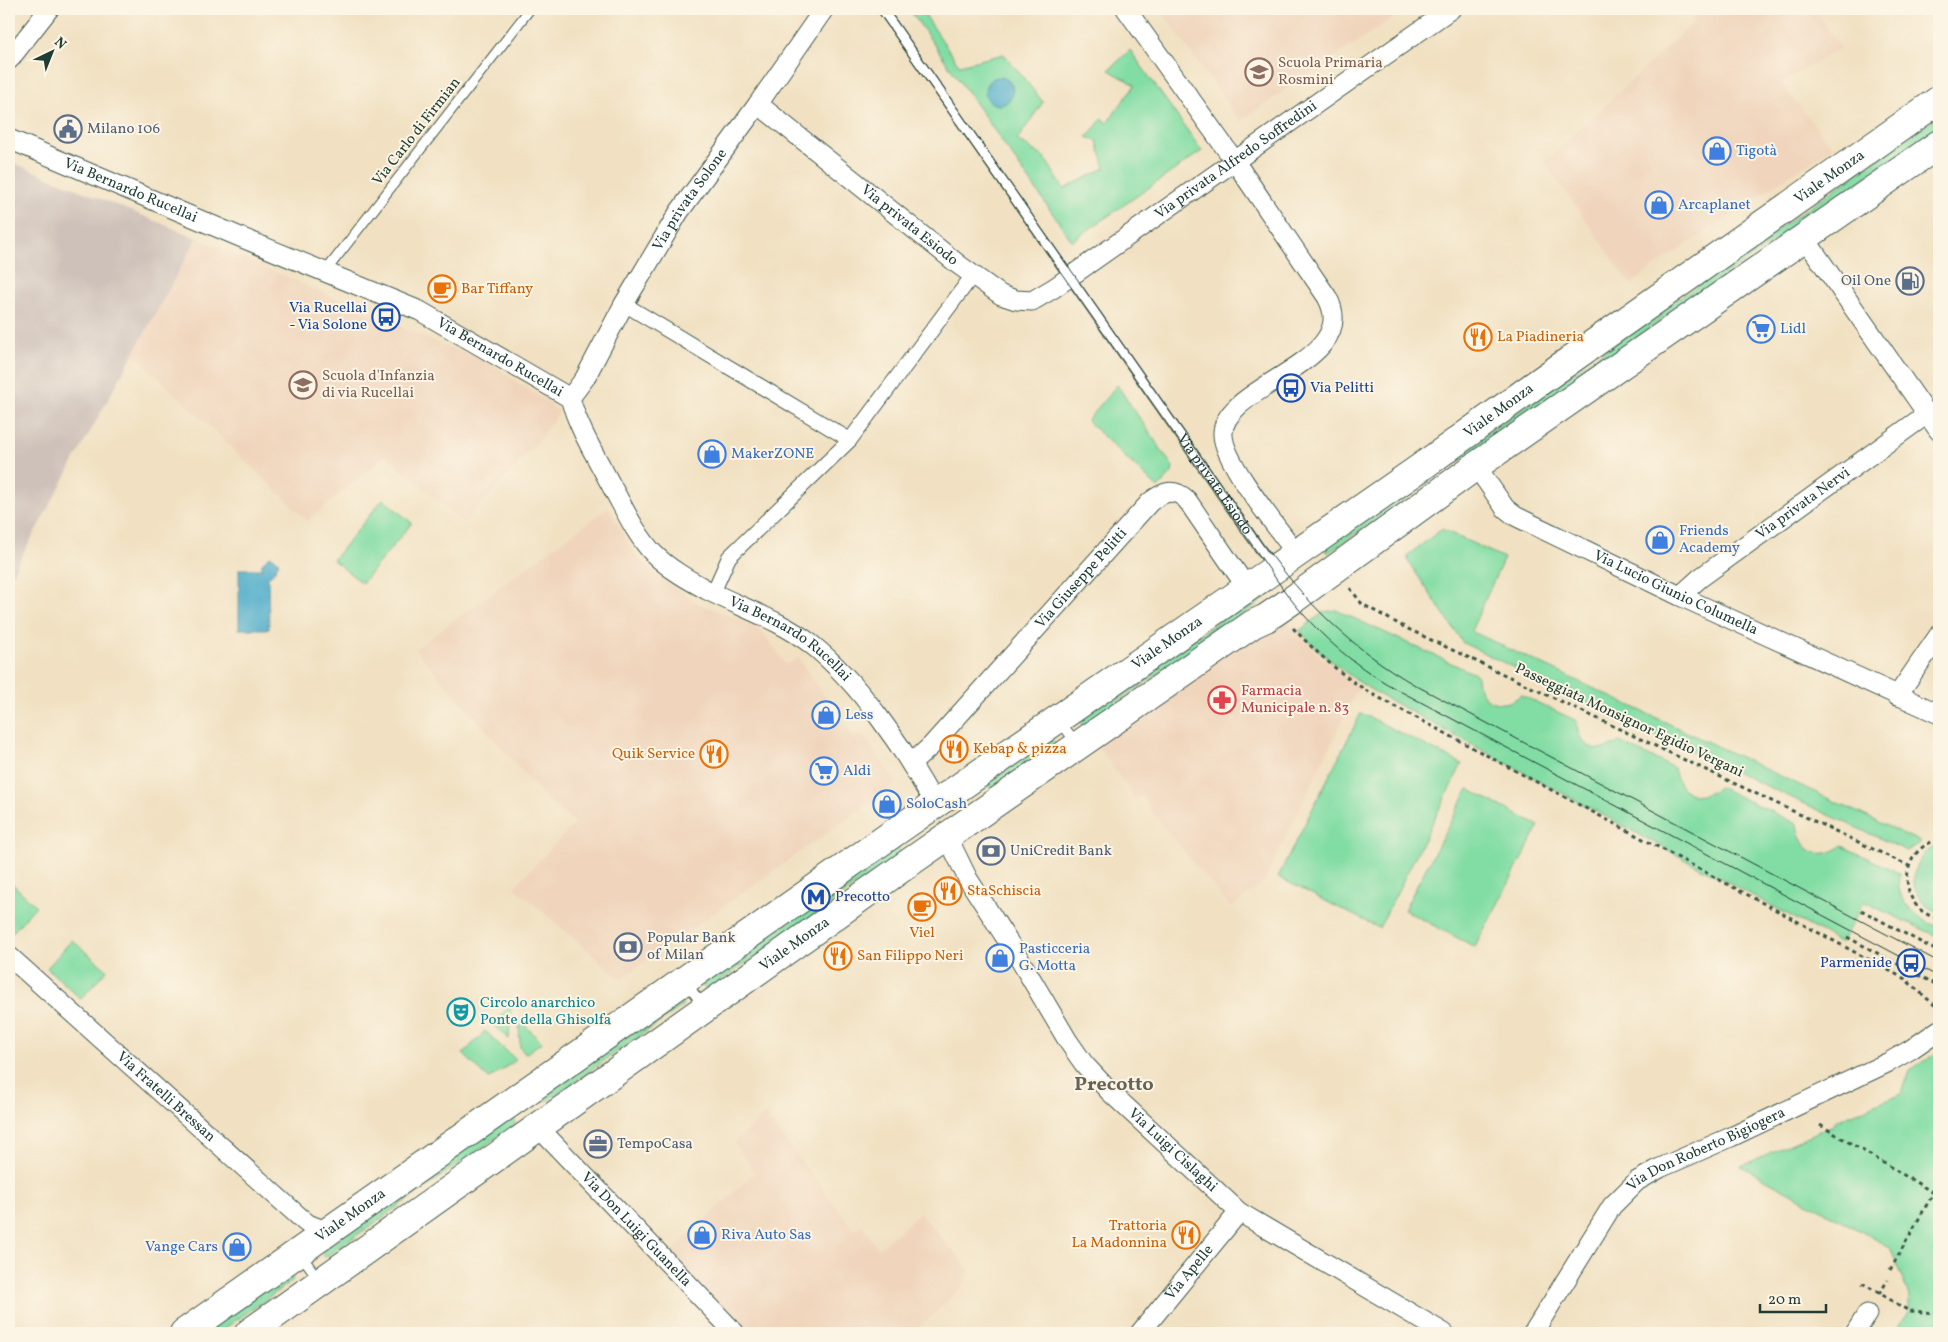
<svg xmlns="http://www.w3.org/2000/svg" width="1948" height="1342" viewBox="0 0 1948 1342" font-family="Vollkorn,serif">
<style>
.built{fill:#f0d5bc}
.industrial{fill:#cec1b9}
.green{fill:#82dda4;stroke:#508d6c}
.water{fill:#4bacca;stroke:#35747f}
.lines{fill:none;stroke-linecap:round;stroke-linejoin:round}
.service-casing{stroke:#3e5649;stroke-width:11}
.pedestrian-casing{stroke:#3e5649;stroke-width:16}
.minor-casing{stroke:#3e5649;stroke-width:21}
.primary-casing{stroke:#3e5649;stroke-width:30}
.path{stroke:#3e5649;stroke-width:3;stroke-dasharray:4 4;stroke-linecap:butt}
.service{stroke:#fff;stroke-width:9}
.pedestrian{stroke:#fff;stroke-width:14}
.minor{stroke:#fff;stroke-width:19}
.primary{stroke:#fff;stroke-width:28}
.tram{stroke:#1f3d34;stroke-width:1}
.labels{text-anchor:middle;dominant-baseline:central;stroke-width:4;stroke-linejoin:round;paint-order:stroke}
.education-label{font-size:15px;fill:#785e54;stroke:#fcf5e5;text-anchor:start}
.service-label{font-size:15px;fill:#4e5e75;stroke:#fcf5e5;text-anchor:start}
.street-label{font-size:15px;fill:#1f3d34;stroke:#fcf5e5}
.shop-label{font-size:15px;fill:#366cbe;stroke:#fcf5e5;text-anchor:start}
.food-label{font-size:15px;fill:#c56008;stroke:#fcf5e5;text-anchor:start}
.transit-label{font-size:15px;fill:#164399;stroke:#fcf5e5;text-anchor:end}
.health-label{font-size:15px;fill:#be3a42;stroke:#fcf5e5;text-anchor:start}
.culture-label{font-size:15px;fill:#0d838f;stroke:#fcf5e5;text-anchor:start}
.district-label{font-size:20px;font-weight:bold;fill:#666257;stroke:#fcf5e5}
</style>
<rect width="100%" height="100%" fill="#fcf5e5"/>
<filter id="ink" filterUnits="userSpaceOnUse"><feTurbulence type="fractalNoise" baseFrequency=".02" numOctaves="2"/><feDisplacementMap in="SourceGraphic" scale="10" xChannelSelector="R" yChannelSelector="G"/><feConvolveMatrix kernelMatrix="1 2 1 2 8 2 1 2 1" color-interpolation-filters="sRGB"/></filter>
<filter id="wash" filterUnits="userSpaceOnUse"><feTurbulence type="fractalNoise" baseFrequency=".0096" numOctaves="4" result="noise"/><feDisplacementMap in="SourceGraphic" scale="20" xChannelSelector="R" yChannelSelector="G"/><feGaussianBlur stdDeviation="1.12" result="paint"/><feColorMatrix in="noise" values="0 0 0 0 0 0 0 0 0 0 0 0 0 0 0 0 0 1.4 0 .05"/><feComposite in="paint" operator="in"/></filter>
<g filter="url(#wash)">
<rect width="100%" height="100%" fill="#f1e1c2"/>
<g class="built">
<polygon points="1160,9 1406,9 1240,121"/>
<polygon points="1702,9 1814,9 1841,48 1781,83 1832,147 1655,266 1631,285 1545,162 1694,22 1691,19"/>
<polygon points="197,238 452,349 486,361 560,411 539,440 464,523 385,455 308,521 133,353"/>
<polygon points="609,507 636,556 668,583 698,603 760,628 786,665 798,658 854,738 862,734 897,783 621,979 514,887 575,823 549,802 415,649"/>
<polygon points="1283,615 1290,625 1320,656 1359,686 1264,882 1231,908 1151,811 1142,796 1136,799 1091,737"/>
<polygon points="765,1114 854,1230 862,1225 878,1249 920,1213 969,1270 966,1283 914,1333 735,1333 664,1259 755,1172 734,1143"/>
</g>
<polygon class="industrial" points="11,162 197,238 9,579 9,167"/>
<g class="green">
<polygon points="909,9 926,9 923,12 959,65 1004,54 1043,102 1017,140 1044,157 1064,189 1105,168 1097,141 1087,137 1102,119 1107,123 1135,85 1109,70 1130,50 1202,151 1072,241"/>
<polygon points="1939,116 1939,126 1328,553 1324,547"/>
<polygon points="1117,385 1173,467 1172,473 1158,488 1087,421"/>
<polygon points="383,499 412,523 362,583 333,560"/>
<polygon points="1442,529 1504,558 1471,631 1921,842 1907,851 1600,709 1463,643 1408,561 1408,555"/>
<polygon points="1263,590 1267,597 1085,725 1082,725 1080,719"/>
<path d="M1336,610L1477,675C1477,701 1501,712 1521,695L1577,721C1577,747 1598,757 1619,742L1674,768C1679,794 1697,804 1719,787L1797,824C1800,851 1819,862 1842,846L1899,873C1899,878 1898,884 1899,889C1902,905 1923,924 1939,926V937L1864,902L1841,943L1376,693C1347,675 1322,655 1299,631L1324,612Z"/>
<polygon points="1361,713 1462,764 1379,928 1278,877"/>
<polygon points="1050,740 1053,740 1056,743 1054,746 991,789 987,784"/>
<polygon points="1468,789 1539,826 1475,947 1404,910"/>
<path d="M1939,845V912C1905,902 1906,855 1939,845Z"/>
<polygon points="897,846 902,853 709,989 705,989 703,987 704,982"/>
<polygon points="9,881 36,906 10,935 9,934"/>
<polygon points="72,940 107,970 81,999 47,968"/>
<polygon points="677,1001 683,1004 681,1007 547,1101 543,1099 544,1096"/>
<polygon points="511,1005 509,1038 509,1039 492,1024"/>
<polygon points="519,1020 542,1042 525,1054 520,1047"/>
<polygon points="485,1031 516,1060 489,1079 463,1054"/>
<polygon points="1939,1052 1939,1333 1893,1333 1909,1311 1909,1296 1890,1247 1741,1166 1833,1125 1833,1122 1902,1093 1910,1070"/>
<polygon points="511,1117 514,1118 516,1124 327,1256 324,1257 322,1254 323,1250"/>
<polygon points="286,1275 290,1275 293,1279 291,1282 218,1333 203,1333"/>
</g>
<g class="water">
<circle cx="999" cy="91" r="14"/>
<polygon points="270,556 275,558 279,563 273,573 268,577 269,629 239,629 239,569 262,569 262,563"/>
</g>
</g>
<g filter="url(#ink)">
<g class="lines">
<g class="service-casing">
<g id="service">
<path id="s1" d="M882,9L1273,568"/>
<polyline points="325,272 530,9"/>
<polyline points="1059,720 1077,744"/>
<polyline points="686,982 703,1006"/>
<polyline points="301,1255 320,1281"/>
</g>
</g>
<g class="pedestrian-casing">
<g id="pedestrian">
<polyline points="624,304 850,440 973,275"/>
<polyline points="713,593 729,557 850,440"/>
</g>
</g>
<g class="minor-casing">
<g id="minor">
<path d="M1126,9L1234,160L1327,297C1364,363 1220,385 1223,435C1224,463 1278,528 1296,553"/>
<polyline points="9,60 49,9"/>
<path id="s2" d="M758,104L959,265L1001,295L1016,300L1032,301L1054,288L1451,9"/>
<path id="s3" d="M9,139L240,237L420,311L570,398C579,430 597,458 612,487C625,510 636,535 654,554C669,569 689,580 707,590C742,608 780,620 811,644C859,682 905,750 935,805"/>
<polyline points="1804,237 1939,431"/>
<path id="s4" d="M570,398L585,378L624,304L679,212L758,104L824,9"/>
<path id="s5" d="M1476,466L1505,508L1515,516L1680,596L1939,714"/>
<path id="s6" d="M1680,596L1700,578L1927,414"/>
<polyline points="1897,696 1939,635"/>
<path id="s7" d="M911,764L931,746L1150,502C1163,492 1174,487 1187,500L1247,588"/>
<path id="s8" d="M947,836L968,879L1020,960L1068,1041L1084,1064L1110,1092L1239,1212L1444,1333"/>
<path id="s9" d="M9,956L303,1220L308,1224L328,1232"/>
<path id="s10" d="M538,1127L735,1333"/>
<path id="s11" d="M1140,1333L1239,1212"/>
<path id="s12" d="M1533,1333L1612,1206L1637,1181L1660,1168L1731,1137L1889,1062L1910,1050L1939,1030"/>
<polyline points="1855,1333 1867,1314"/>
</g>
</g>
<g class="primary-casing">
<g id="primary">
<path id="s13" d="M184,1333L895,832L1417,470L1539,382L1939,100"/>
<path id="s14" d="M249,1333L913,860L1253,624L1266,618L1291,601L1476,466L1939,144"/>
</g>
</g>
<g class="path">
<polyline points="1350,588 1362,604 1406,628 1909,866"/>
<path d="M1293,628C1317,653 1342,676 1372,694L1905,979L1939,1009"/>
<path d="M1939,840C1909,845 1898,882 1916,905C1922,913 1930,916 1939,919"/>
<polyline points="1861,910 1939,952"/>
<polyline points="1847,937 1939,986"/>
<polyline points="1820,1125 1939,1196"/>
<polyline points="1890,1270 1939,1183"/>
<polyline points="1862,1283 1909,1311 1939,1313"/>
<polyline points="1879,1294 1888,1280"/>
</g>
<use href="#service" class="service"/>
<use href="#pedestrian" class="pedestrian"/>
<use href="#minor" class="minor"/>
<use href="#primary" class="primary"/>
<g class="tram">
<path d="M876,9L1283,589C1314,631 1351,664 1396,689L1939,977"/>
<path d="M888,9L1263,544C1306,603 1351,648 1415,685L1939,962"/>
</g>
</g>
</g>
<defs>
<g id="school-ring" transform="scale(1.4375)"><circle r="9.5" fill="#fcf5e5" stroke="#8d6e63" stroke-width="1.5"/><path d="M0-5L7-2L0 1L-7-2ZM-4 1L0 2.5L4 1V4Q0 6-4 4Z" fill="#8d6e63"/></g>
<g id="civic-ring" transform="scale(1.4375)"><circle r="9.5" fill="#fcf5e5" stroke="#5c6f8a" stroke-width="1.5"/><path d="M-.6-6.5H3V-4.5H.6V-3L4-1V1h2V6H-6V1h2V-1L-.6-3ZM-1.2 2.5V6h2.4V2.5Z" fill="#5c6f8a"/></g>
<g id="shop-ring" transform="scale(1.4375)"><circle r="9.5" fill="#fcf5e5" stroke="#3f7fe0" stroke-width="1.5"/><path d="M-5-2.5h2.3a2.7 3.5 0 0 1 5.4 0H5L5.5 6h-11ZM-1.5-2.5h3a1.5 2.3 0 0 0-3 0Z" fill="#3f7fe0"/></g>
<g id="fuel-ring" transform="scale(1.4375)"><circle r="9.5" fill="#fcf5e5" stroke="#5c6f8a" stroke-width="1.5"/><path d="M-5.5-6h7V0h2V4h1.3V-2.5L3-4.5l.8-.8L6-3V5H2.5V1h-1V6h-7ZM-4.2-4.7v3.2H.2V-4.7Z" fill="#5c6f8a"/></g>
<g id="cafe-ring" transform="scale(1.4375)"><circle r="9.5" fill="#fcf5e5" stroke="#e8710a" stroke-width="1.5"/><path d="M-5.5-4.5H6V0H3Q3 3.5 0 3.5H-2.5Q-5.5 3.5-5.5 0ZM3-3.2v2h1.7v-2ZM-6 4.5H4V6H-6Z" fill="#e8710a"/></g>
<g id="bus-ring" transform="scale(1.4375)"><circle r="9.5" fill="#fcf5e5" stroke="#1a4fb4" stroke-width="1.5"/><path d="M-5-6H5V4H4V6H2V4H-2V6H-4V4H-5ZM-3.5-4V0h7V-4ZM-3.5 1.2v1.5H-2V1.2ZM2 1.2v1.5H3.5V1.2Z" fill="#1a4fb4"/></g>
<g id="supermarket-ring" transform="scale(1.4375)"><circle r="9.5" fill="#fcf5e5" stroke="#3f7fe0" stroke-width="1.5"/><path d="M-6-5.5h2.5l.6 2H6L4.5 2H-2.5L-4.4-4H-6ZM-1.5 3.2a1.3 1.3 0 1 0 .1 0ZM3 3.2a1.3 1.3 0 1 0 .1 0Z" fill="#3f7fe0"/></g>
<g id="restaurant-ring" transform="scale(1.4375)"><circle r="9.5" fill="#fcf5e5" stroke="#e8710a" stroke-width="1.5"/><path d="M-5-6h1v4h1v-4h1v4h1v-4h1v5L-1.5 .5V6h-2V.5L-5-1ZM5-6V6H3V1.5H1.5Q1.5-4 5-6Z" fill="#e8710a"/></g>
<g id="pharmacy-ring" transform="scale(1.4375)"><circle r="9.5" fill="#fcf5e5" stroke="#e0444e" stroke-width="1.5"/><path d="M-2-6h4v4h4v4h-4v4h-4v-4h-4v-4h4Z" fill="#e0444e"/></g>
<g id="bank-ring" transform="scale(1.4375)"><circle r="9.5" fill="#fcf5e5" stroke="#5c6f8a" stroke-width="1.5"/><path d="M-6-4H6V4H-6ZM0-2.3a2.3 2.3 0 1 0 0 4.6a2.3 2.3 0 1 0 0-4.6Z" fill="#5c6f8a"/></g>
<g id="metro-ring" transform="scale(1.4375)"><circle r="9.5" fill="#fcf5e5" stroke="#1a4fb4" stroke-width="1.5"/><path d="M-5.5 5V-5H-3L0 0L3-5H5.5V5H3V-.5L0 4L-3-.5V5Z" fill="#1a4fb4"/></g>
<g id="theatre-ring" transform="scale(1.4375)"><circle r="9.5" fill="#fcf5e5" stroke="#0f9aa8" stroke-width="1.5"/><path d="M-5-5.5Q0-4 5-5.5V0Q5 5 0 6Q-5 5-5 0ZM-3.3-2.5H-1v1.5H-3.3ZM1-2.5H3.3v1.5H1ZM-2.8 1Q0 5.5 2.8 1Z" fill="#0f9aa8"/></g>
<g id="office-ring" transform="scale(1.4375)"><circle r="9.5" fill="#fcf5e5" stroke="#5c6f8a" stroke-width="1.5"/><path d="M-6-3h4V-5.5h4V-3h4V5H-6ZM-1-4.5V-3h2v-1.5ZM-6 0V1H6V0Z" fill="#5c6f8a"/></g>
</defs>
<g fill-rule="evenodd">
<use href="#school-ring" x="1259" y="72"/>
<use href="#civic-ring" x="68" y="129"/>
<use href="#shop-ring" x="1717" y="151"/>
<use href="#shop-ring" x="1659" y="205"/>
<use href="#fuel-ring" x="1910" y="281"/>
<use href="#cafe-ring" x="442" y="289"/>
<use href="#bus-ring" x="386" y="317"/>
<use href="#supermarket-ring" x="1761" y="329"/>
<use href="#restaurant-ring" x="1478" y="337"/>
<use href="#school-ring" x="303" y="385"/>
<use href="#bus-ring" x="1291" y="388"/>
<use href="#shop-ring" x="712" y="454"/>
<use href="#shop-ring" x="1660" y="540"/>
<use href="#pharmacy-ring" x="1222" y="700"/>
<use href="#shop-ring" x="826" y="715"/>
<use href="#restaurant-ring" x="954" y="749"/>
<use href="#restaurant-ring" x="714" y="754"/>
<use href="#supermarket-ring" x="824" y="771"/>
<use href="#shop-ring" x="887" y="804"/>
<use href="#bank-ring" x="991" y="851"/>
<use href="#restaurant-ring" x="948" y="891"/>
<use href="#metro-ring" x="816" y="897"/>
<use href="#cafe-ring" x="922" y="907"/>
<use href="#bank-ring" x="628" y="947"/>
<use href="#restaurant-ring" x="838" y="956"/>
<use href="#shop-ring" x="1000" y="958"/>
<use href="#bus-ring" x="1911" y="963"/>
<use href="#theatre-ring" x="461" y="1012"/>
<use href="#office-ring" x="598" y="1144"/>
<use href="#shop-ring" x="702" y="1235"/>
<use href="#restaurant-ring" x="1186" y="1235"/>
<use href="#shop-ring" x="237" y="1247"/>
</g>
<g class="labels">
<g class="education-label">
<text x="1278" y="63">Scuola Primaria<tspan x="1278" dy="17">Rosmini</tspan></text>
<text x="322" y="376">Scuola d'Infanzia<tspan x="322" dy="17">di via Rucellai</tspan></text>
</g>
<g class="service-label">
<text x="87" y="129">Milano 106</text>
<text x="1891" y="281" text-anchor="end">Oil One</text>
<text x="1010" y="851">UniCredit Bank</text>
<text x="647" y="938">Popular Bank<tspan x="647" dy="17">of Milan</tspan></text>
<text x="617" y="1144">TempoCasa</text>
</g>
<g class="street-label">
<text transform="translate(417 132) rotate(-52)">Via Carlo di Firmian</text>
<text stroke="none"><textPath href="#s2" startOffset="589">Via privata Alfredo Soffredini</textPath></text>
<text stroke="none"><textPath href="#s13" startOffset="2011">Viale Monza</textPath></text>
<text stroke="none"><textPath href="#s3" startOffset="132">Via Bernardo Rucellai</textPath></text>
<text stroke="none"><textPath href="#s4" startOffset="232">Via privata Solone</textPath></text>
<text stroke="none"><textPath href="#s2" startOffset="194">Via privata Esiodo</textPath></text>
<text stroke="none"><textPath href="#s3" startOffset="538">Via Bernardo Rucellai</textPath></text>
<text stroke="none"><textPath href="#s13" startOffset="1606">Viale Monza</textPath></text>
<text stroke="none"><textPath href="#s1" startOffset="580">Via privata Esiodo</textPath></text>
<text stroke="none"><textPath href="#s6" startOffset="154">Via privata Nervi</textPath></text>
<text stroke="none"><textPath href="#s7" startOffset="252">Via Giuseppe Pelitti</textPath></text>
<text stroke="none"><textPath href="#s5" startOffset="242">Via Lucio Giunio Columella</textPath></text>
<text stroke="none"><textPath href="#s3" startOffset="958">Via Bernardo Rucellai</textPath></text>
<text stroke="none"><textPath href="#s13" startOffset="1201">Viale Monza</textPath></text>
<text transform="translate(1629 721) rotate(25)">Passeggiata Monsignor Egidio Vergani</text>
<text stroke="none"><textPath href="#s14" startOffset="670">Viale Monza</textPath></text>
<text stroke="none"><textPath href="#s9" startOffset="211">Via Fratelli Bressan</textPath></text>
<text stroke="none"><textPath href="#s8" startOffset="390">Via Luigi Cislaghi</textPath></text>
<text stroke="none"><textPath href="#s12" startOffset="261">Via Don Roberto Bigiogera</textPath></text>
<text stroke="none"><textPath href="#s13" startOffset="204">Viale Monza</textPath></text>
<text stroke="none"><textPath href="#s10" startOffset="142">Via Don Luigi Guanella</textPath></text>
<text stroke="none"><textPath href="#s11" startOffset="78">Via Apelle</textPath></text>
</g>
<g class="shop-label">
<text x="1736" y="151">Tigotà</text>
<text x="1678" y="205">Arcaplanet</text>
<text x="1780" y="329">Lidl</text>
<text x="731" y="454">MakerZONE</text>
<text x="1679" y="531">Friends<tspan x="1679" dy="17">Academy</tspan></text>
<text x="845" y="715">Less</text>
<text x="843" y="771">Aldi</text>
<text x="906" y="804">SoloCash</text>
<text x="1019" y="949">Pasticceria<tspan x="1019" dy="17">G. Motta</tspan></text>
<text x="721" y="1235">Riva Auto Sas</text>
<text x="218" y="1247" text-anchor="end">Vange Cars</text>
</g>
<g class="food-label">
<text x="461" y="289">Bar Tiffany</text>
<text x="1497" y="337">La Piadineria</text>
<text x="973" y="749">Kebap &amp; pizza</text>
<text x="695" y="754" text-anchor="end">Quik Service</text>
<text x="967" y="891">StaSchiscia</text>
<text x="922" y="933" text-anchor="middle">Viel</text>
<text x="857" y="956">San Filippo Neri</text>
<text x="1167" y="1226" text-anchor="end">Trattoria<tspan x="1167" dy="17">La Madonnina</tspan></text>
</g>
<g class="transit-label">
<text x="367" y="308">Via Rucellai<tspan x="367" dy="17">- Via Solone</tspan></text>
<text x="1310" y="388" text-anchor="start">Via Pelitti</text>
<text x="835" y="897" text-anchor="start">Precotto</text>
<text x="1892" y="963">Parmenide</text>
</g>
<g class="health-label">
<text x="1241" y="691">Farmacia<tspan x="1241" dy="17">Municipale n. 83</tspan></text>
</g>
<g class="culture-label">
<text x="480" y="1003">Circolo anarchico<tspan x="480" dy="17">Ponte della Ghisolfa</tspan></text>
</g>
<g class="district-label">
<text x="1114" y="1085">Precotto</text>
</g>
</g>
<rect width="1948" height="1342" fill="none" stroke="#fcf5e5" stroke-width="30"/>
<g transform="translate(52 52) rotate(43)" stroke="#fcf5e5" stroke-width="4" paint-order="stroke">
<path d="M0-4L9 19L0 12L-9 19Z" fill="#1f3d34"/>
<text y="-8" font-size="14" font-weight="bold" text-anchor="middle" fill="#1f3d34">N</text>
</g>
<path d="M1760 1304v8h66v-8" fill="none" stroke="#1f3d34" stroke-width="2.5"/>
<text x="1768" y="1304" font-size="15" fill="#1f3d34" stroke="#fcf5e5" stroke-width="4" paint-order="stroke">20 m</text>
</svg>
